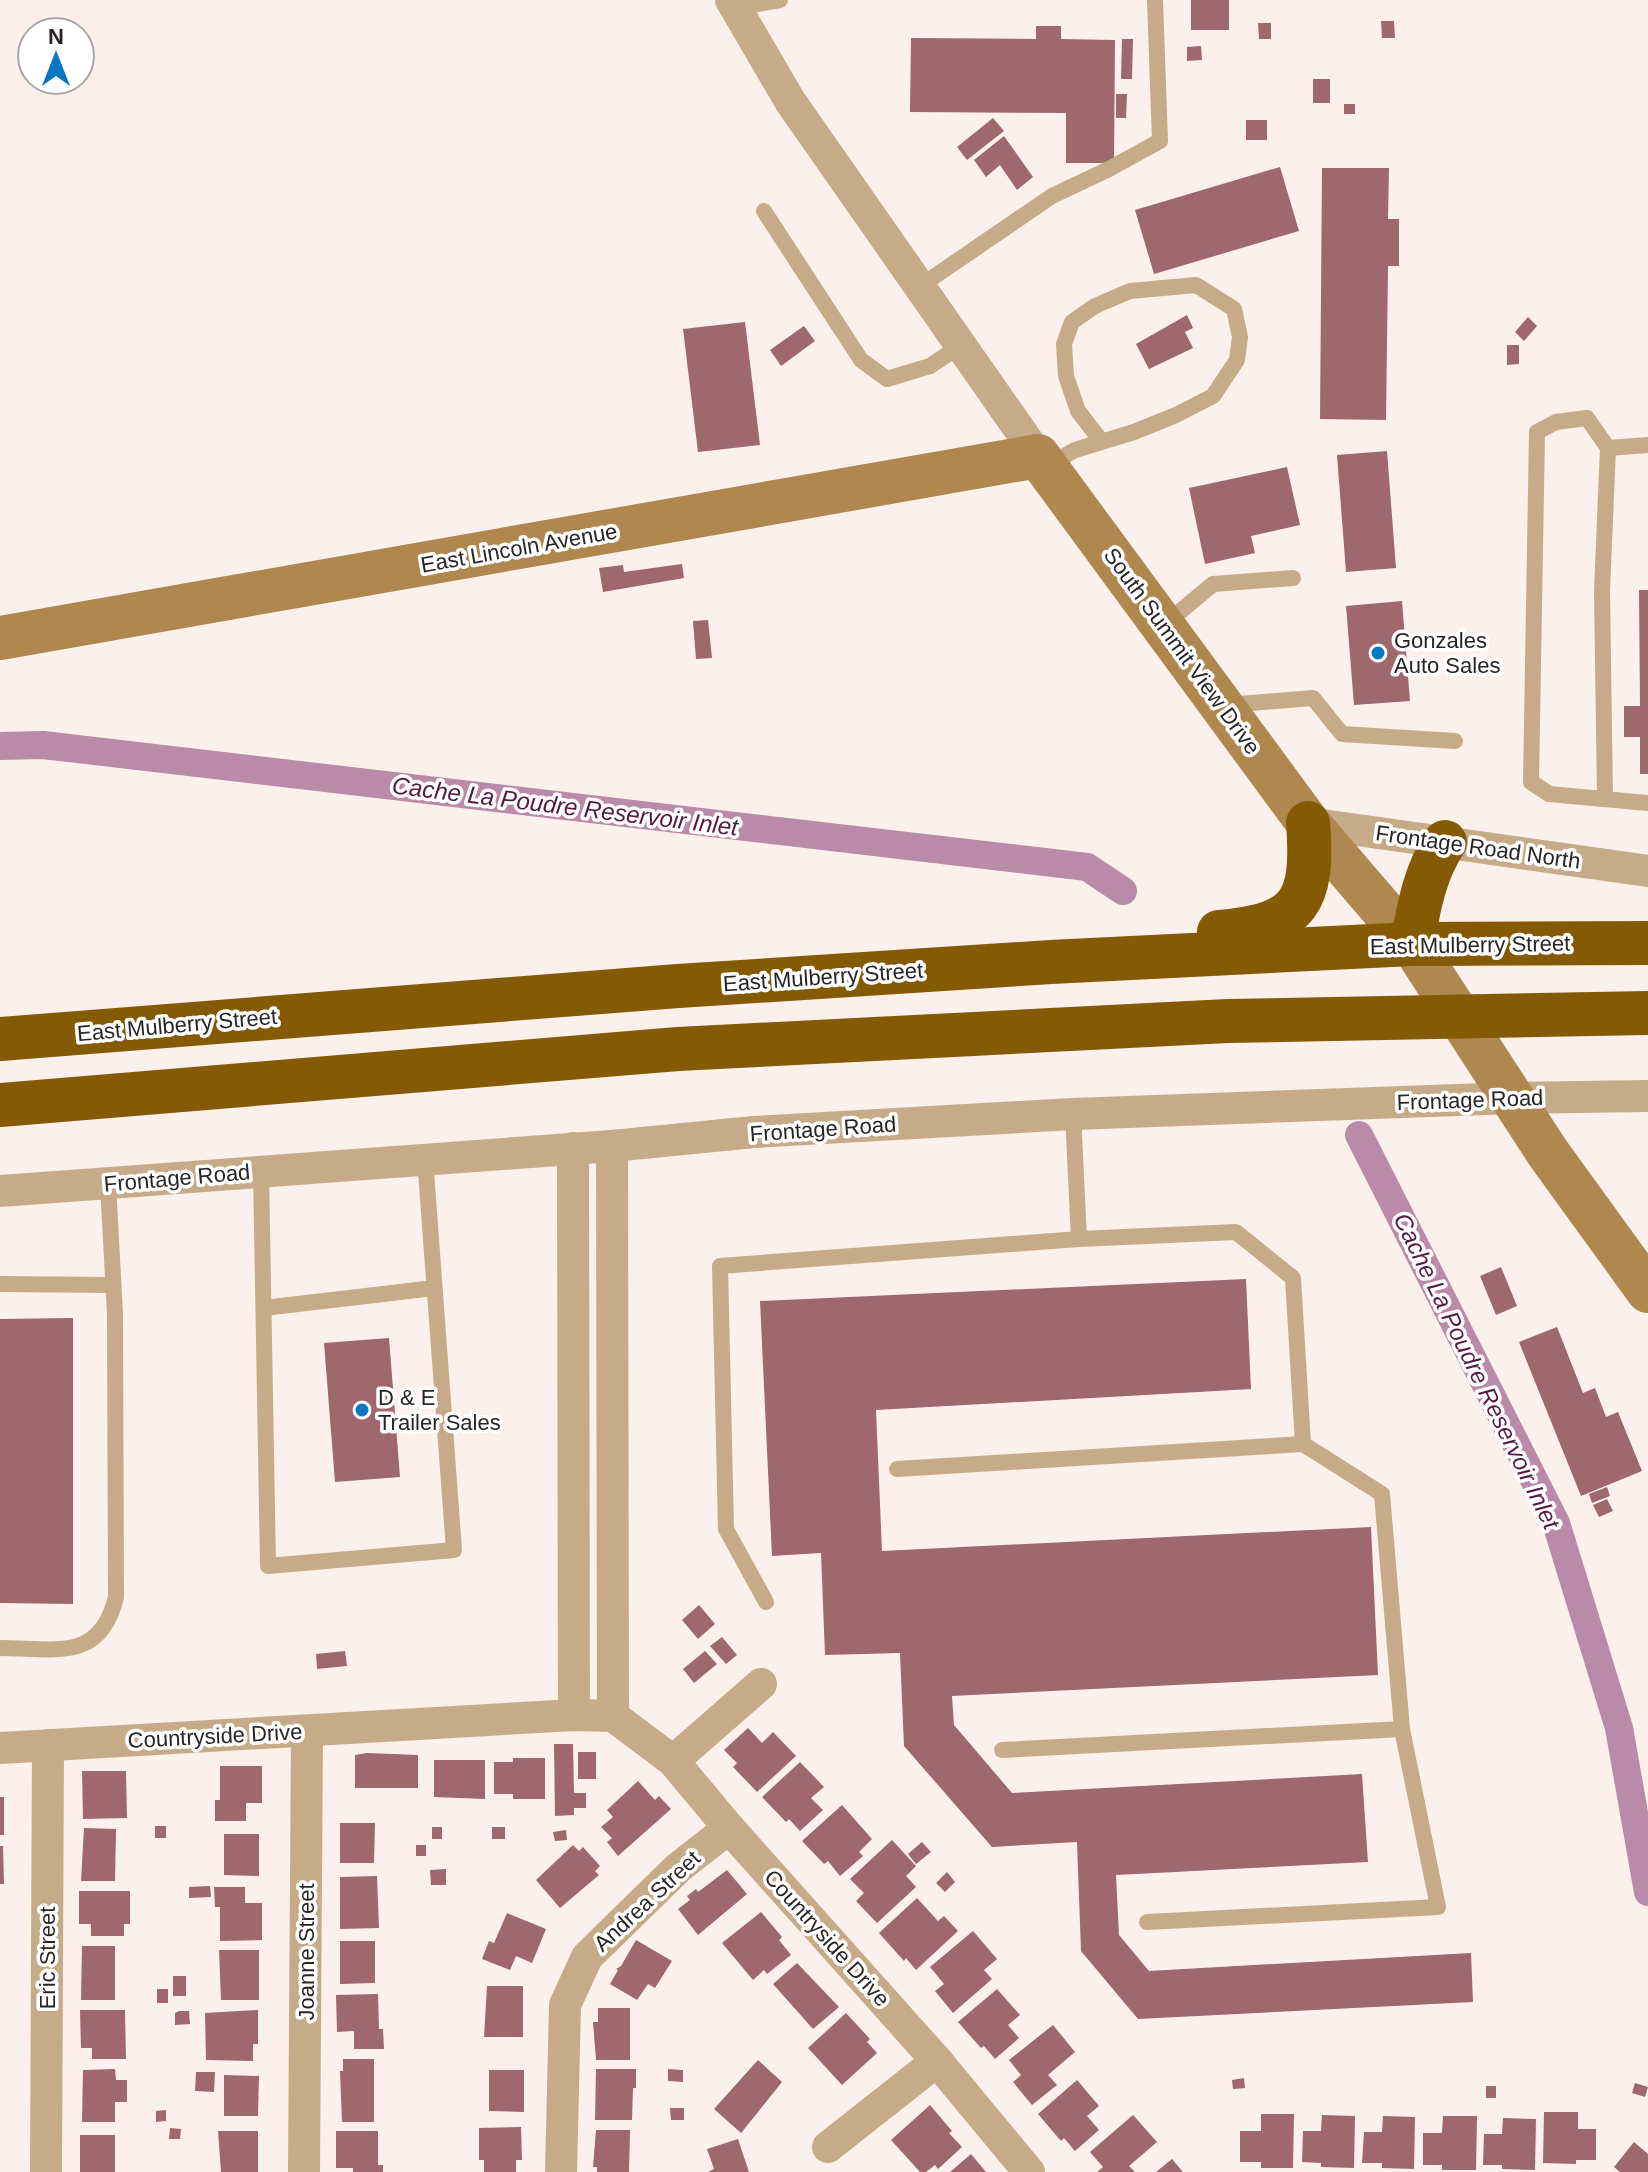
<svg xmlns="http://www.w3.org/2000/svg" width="1648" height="2172" viewBox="0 0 1648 2172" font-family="Helvetica,sans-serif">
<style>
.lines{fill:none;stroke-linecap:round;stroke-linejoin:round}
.canal{stroke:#ba8ba8;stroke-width:28}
.building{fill:#9e686d}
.lane{stroke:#c5ab87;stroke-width:16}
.street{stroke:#c5ab87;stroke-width:32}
.secondary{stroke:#ae884f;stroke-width:44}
.highway{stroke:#855a05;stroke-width:44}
.poi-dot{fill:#0778c2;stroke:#fff;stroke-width:3}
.labels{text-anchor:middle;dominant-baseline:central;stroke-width:7;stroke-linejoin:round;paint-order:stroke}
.street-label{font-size:22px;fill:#292524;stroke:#fff}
.poi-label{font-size:22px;fill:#292524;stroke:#fff;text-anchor:start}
.water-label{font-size:24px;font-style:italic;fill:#541a42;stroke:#fff}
</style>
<rect width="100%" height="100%" fill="#fbf0ec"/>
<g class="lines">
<g class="canal">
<polyline points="0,746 43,745 1087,867 1123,891"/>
<polyline points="1359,1135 1556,1523 1619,1728 1648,1892"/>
</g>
</g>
<g class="building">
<rect x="1191" y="0" width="38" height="30"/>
<polygon points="1381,21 1394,21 1395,38 1382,38"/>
<polygon points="1258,23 1271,23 1271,39 1259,39"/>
<polygon points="1036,26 1061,26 1061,39 1115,40 1114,163 1066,163 1066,113 910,112 911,38 1036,39"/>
<polygon points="1122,39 1133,39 1132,79 1121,79"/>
<polygon points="1201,46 1202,60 1187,61 1187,47"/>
<rect x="1313" y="79" width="17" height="24"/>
<polygon points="1116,94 1127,94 1126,118 1116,118"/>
<rect x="1344" y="104" width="11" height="10"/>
<polygon points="993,118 1004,131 967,160 957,147"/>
<rect x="1246" y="120" width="21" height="20"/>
<polygon points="1004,136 1033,177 1017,190 1000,165 986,177 974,160"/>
<polygon points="1280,167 1299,231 1154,274 1135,210"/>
<polygon points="1322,168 1389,168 1388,219 1399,219 1399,266 1388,266 1386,420 1320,419"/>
<polygon points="1187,315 1193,328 1185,332 1193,348 1149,369 1136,344"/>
<polygon points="1528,317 1537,326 1524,341 1515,332"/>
<polygon points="745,322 760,445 698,452 683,329"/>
<polygon points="804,326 815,341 781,366 770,350"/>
<polygon points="1507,345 1519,345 1519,364 1507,365"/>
<polygon points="1387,451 1396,568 1346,572 1337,455"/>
<polygon points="1287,467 1300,525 1251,536 1255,553 1205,564 1189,488"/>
<polygon points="682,564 684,578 603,592 599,568 623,565 624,572"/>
<polygon points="1639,590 1648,590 1648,774 1640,774 1640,737 1624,737 1624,706 1640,706"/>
<polygon points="1402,601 1410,701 1354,705 1346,606"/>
<polygon points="708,620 712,658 696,659 693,621"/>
<polygon points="1501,1267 1517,1306 1496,1315 1480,1276"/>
<polygon points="1246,1279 1251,1389 876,1410 882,1551 1371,1527 1378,1675 952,1696 954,1725 1012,1793 1362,1774 1368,1862 1116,1875 1119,1935 1149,1971 1471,1953 1473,2002 1138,2019 1081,1951 1077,1842 992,1847 904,1746 900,1653 825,1655 821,1553 772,1556 760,1301"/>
<polygon points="73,1318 73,1604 0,1603 0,1319"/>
<polygon points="1557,1327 1583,1393 1595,1388 1606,1417 1618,1412 1642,1471 1581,1496 1519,1342"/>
<polygon points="389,1338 400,1477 335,1482 324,1343"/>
<polygon points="1607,1487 1610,1496 1592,1503 1589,1494"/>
<polygon points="1607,1499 1613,1511 1599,1517 1593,1505"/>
<polygon points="699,1605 715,1624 698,1639 682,1620"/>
<polygon points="722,1637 737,1655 726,1664 710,1646"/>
<polygon points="345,1651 347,1666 317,1669 316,1654"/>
<polygon points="705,1651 717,1664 694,1683 683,1669"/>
<polygon points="748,1728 762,1743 773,1732 796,1756 757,1792 733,1767 737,1763 724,1750"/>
<polygon points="554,1744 573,1744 574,1793 586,1793 586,1808 574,1808 574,1815 555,1816"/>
<rect x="578" y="1752" width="18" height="27"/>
<polygon points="367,1753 418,1755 418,1788 355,1788 355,1755"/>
<polygon points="513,1758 545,1758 545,1799 513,1799 513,1794 494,1794 494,1762 513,1762"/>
<polygon points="434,1760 485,1760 485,1799 434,1797"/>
<polygon points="800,1762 824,1787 811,1798 823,1810 800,1831 789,1819 786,1822 762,1797"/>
<polygon points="220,1766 262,1766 262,1803 246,1803 246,1821 215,1821 215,1800 220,1800"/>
<polygon points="82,1771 126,1771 127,1818 83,1819"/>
<polygon points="638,1781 655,1800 659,1796 671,1809 618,1856 607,1842 612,1838 601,1827 613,1817 607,1810"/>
<rect x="0" y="1797" width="4" height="38"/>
<polygon points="842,1805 872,1839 859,1852 863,1856 840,1876 828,1861 824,1864 802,1841"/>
<polygon points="340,1823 375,1823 374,1863 340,1863"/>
<rect x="155" y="1826" width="11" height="12"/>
<rect x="432" y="1827" width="10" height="12"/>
<rect x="492" y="1827" width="13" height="12"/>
<polygon points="84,1828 116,1829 115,1881 81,1881"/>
<polygon points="566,1830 567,1840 555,1841 553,1832"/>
<polygon points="224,1834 259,1834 259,1876 224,1875"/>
<polygon points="892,1840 916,1866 906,1876 916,1887 877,1923 856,1901 864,1893 850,1879"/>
<polygon points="922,1842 931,1852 916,1864 908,1854"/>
<rect x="416" y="1845" width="10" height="11"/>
<polygon points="573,1845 579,1851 583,1847 600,1866 595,1871 599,1875 560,1908 536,1880"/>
<polygon points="0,1846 3,1846 4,1884 0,1884"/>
<polygon points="446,1869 446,1885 431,1885 430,1870"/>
<polygon points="727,1870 747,1894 698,1935 678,1909 690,1900 687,1896 696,1889 698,1892"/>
<polygon points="947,1872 955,1882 945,1892 936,1883"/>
<polygon points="377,1876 379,1928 340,1929 340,1877"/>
<polygon points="210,1886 211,1897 189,1898 189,1887"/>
<polygon points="214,1887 245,1887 245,1903 262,1903 262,1940 220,1941 220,1907 215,1907"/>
<polygon points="79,1891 130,1891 130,1924 124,1924 124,1936 91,1936 91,1924 79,1924"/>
<polygon points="917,1898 938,1921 944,1916 958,1931 916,1970 906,1958 904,1961 879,1933"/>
<polygon points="761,1912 782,1937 779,1940 791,1955 767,1974 764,1970 753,1980 722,1943"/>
<polygon points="507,1913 546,1929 532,1963 516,1956 510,1970 482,1959 489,1941 494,1943"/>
<polygon points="973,1931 997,1959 984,1970 992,1979 953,2013 935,1991 944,1984 930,1967"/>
<polygon points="636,1940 672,1961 655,1988 648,1984 637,2000 610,1984 618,1970 616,1969 621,1966"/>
<polygon points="340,1941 375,1941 375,1983 340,1984"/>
<polygon points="82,1946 115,1946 115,2000 81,2000"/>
<polygon points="219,1950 259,1950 259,2000 221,2000"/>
<polygon points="797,1963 839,2007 813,2029 773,1984"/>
<rect x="173" y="1976" width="13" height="20"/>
<polygon points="487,1986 523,1986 523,2037 484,2037"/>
<rect x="157" y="1989" width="11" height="14"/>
<polygon points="997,1989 1020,2015 1008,2025 1019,2038 995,2059 984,2046 981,2048 958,2022"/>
<polygon points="378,1994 379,2029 383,2029 384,2049 354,2049 354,2031 337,2032 336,1995"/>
<polygon points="598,2008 630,2008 630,2060 596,2060 593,2022 598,2022"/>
<polygon points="80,2010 125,2010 126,2059 92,2059 92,2048 81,2048"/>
<polygon points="258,2010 258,2044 253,2044 253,2061 206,2060 205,2013"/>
<polygon points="179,2011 189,2011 190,2024 175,2025 175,2013"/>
<polygon points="846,2013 870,2039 867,2042 877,2053 842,2085 808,2048"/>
<polygon points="1053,2025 1075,2052 1048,2075 1057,2085 1032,2105 1013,2082 1021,2075 1009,2060"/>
<polygon points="343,2059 374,2059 374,2122 342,2122 340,2071 343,2071"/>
<polygon points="758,2060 782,2082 741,2133 714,2109"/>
<polygon points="115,2069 116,2080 127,2080 127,2102 115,2102 115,2122 82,2122 83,2070"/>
<polygon points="596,2069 636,2069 636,2088 633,2088 632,2120 595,2120"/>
<polygon points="668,2069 683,2070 683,2082 668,2081"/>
<polygon points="489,2070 524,2070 524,2112 489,2111"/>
<polygon points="196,2072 215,2072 214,2092 195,2091"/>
<polygon points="224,2075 259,2076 258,2116 224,2116"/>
<polygon points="1244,2078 1245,2088 1233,2089 1232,2080"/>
<polygon points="1077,2080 1099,2106 1087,2116 1099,2130 1075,2151 1064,2138 1061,2141 1038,2114"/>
<polygon points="1635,2083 1648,2087 1645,2097 1632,2093"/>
<rect x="1486" y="2086" width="10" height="12"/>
<polygon points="930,2105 952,2131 949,2133 962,2147 938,2169 935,2165 926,2172 920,2172 891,2140"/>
<polygon points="670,2108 684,2108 684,2120 671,2120"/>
<polygon points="166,2110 166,2121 156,2122 156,2111"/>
<polygon points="1544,2112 1578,2112 1578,2129 1596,2129 1596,2160 1576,2160 1576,2164 1543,2163"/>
<polygon points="1261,2114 1294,2114 1293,2168 1261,2168 1261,2162 1240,2162 1240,2131 1261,2131"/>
<polygon points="1133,2115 1157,2142 1129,2166 1135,2172 1097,2172 1103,2167 1090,2152"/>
<polygon points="1322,2115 1355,2116 1354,2168 1321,2167 1321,2163 1302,2162 1303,2131 1321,2131"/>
<polygon points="1383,2116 1415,2117 1414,2169 1382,2168 1382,2163 1362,2163 1364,2132 1382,2132"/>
<polygon points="1443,2116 1477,2116 1476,2170 1442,2170 1442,2165 1423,2165 1423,2133 1442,2133"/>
<polygon points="1503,2118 1536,2119 1535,2170 1502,2169 1502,2165 1483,2165 1484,2134 1502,2134"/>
<polygon points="521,2127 522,2160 516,2160 516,2172 484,2172 484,2160 479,2160 479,2128"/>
<polygon points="170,2128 181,2129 180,2139 169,2139"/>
<polygon points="596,2130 630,2130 629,2172 597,2172 597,2167 593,2167"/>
<polygon points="218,2131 258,2131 258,2172 221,2172"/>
<polygon points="336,2131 378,2131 378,2165 383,2165 383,2172 353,2172 353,2168 336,2168"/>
<rect x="80" y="2135" width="35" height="37"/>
<polygon points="738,2139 749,2172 708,2172 714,2169 707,2149"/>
<polygon points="1634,2142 1648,2154 1648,2172 1620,2172 1614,2167"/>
<polygon points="971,2154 986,2172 950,2172"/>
<polygon points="1172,2159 1183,2172 1156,2172"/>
</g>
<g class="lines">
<g class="lane">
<polyline points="735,8 780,0"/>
<polyline points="764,211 861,360 887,379 930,366 960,346"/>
<polyline points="919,287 1052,196 1109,169 1160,141 1155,0"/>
<polyline points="1608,448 1648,445"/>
<polyline points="1047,466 1075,450 1134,432 1176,415 1213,396 1237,360 1240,337 1234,309 1196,285 1130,291 1095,306 1072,322 1064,344 1066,376 1078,411 1102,442"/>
<polyline points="1164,625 1213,584 1293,578"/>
<polyline points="1227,705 1313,698 1342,734 1455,741"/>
<polyline points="1605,798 1602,591 1608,448 1587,418 1556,422 1537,432 1531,782 1549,794 1648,803"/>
<polyline points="261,1171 268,1566 454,1550 425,1158"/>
<polyline points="1079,1239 1236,1232 1293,1278 1303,1444 1382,1494 1402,1729 1438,1907 1147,1922"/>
<polyline points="0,1284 113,1285"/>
<polyline points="264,1308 434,1288"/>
<polyline points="897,1469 1303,1444"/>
<polyline points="766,1602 726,1529 720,1266 1079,1239 1073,1114"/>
<path d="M0,1648C55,1648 100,1663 116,1597L115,1314L108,1184"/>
<polyline points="1002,1750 1402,1729"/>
</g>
<g class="street">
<polyline points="731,0 790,101 1038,456"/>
<polyline points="1308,823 1648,871"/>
<polyline points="612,1146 613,1716"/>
<polyline points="573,1148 574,1715"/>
<polyline points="0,1191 612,1146 754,1132 1073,1114 1514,1098 1648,1096"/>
<polyline points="0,1748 574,1715 613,1716 673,1761 729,1828 937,2061 1029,2172"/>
<polyline points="673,1761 761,1684"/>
<polyline points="828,2147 937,2061"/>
<polyline points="46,2172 48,1745"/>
<polyline points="304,2172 307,1731"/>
<polyline points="561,2172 565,2005 587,1957 678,1868 729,1828"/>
</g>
<polyline class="secondary" points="0,638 1038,456 1308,823 1412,944 1548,1153 1648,1291"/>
<g class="highway">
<path d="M1219,932C1301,926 1314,901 1308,823"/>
<path d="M1412,944C1419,907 1424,874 1445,842"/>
<polyline points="0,1039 678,986 1051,962 1412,944 1648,943"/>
<polyline points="0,1105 678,1049 1228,1021 1648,1013"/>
</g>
</g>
<g class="poi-dot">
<circle cx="1378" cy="653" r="8"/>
<circle cx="362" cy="1410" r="8"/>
</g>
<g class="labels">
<g class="street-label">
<text transform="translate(519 548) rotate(-10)">East Lincoln Avenue</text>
<text transform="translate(1182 651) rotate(54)">South Summit View Drive</text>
<text transform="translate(1478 847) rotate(8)">Frontage Road North</text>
<text transform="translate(1470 945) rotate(-1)">East Mulberry Street</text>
<text transform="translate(823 977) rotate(-4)">East Mulberry Street</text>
<text transform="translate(177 1025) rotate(-5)">East Mulberry Street</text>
<text transform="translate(1470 1100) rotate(-2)">Frontage Road</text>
<text transform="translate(823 1129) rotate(-4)">Frontage Road</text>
<text transform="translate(177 1178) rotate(-5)">Frontage Road</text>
<text transform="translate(215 1736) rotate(-3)">Countryside Drive</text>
<text transform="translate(647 1901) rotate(-43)">Andrea Street</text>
<text transform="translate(827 1938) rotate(48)">Countryside Drive</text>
<text transform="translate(306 1952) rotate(-90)">Joanne Street</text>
<text transform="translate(47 1958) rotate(-90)">Eric Street</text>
</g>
<g class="poi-label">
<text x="1394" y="640">Gonzales<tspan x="1394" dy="25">Auto Sales</tspan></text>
<text x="378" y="1397">D &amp; E<tspan x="378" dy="25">Trailer Sales</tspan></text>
</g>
<g class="water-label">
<text transform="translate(565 806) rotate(7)">Cache La Poudre Reservoir Inlet</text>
<text transform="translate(1477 1371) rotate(64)">Cache La Poudre Reservoir Inlet</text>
</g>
</g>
<g transform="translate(56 56)"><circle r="38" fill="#ffffff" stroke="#a9a8a7" stroke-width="2"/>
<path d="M0-6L14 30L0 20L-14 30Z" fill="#0778c2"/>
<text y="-12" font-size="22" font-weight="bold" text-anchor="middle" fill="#292524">N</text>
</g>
</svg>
